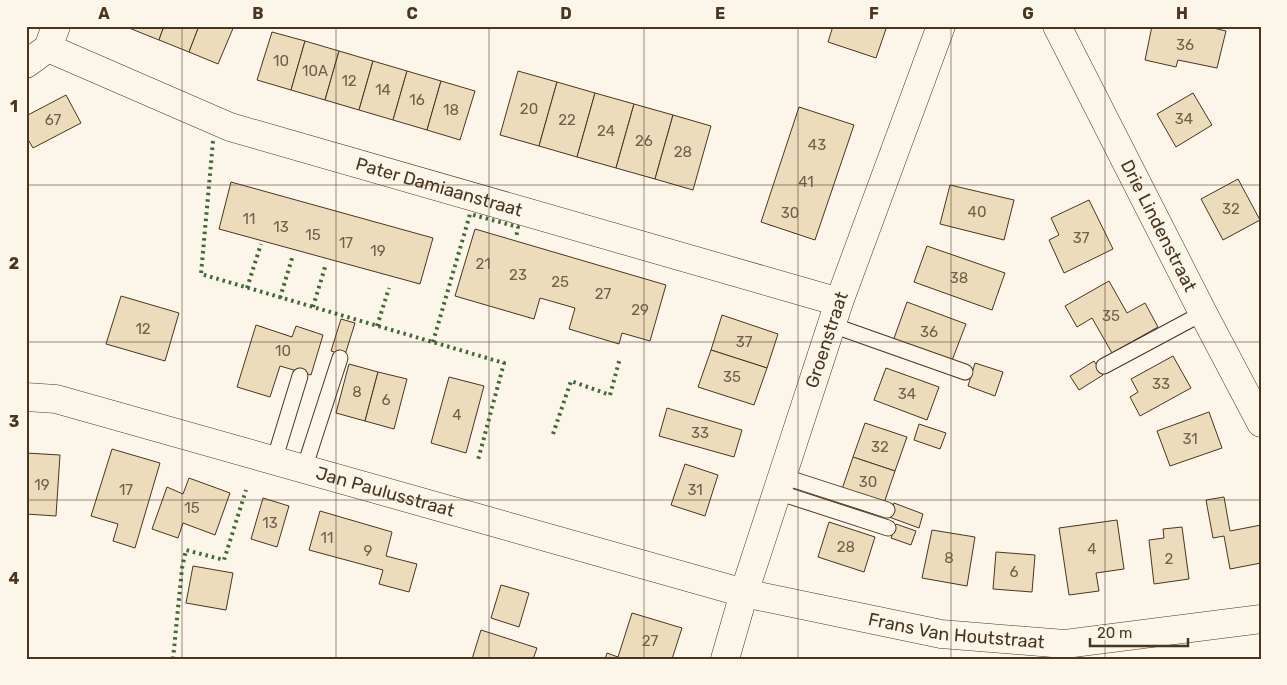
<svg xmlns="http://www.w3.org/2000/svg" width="1287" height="685" viewBox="0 0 1287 685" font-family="Rubik,sans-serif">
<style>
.building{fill:#ecdcbc;stroke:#4a3520}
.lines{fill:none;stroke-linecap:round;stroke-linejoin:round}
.lane-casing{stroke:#4a3520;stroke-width:17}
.street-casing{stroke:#4a3520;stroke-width:29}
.lane{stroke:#fbf6e9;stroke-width:15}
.street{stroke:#fbf6e9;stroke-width:28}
.hedge{stroke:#436837;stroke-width:4;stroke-dasharray:2.5 4;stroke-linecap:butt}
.grid{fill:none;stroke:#4a3520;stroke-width:1;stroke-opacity:0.55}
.labels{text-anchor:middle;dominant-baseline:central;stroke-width:4;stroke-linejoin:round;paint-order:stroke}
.number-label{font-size:15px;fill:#725f47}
.street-label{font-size:18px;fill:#4a3520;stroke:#fbf6e9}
.neatline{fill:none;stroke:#4a3520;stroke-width:2}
.grid-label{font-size:16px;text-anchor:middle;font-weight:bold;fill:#4a3520}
</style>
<rect width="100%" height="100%" fill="#fbf6e9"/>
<g class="building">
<polygon points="129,26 164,26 159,40 129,28"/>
<polygon points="164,26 199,26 189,52 159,40"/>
<polygon points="199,26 234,26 218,64 189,52"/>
<polygon points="833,26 887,26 876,58 828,42"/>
<polygon points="1152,26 1205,26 1226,31 1217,68 1178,60 1176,67 1145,60"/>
<polygon points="272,32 305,41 291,90 257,80"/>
<polygon points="305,41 339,51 325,100 291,90"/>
<polygon points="339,51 373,61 359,110 325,100"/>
<polygon points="373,61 407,71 393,120 359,110"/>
<polygon points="407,71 441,81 427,130 393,120"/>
<polygon points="518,71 557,82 539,146 500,135"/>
<polygon points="441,81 475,91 460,140 427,130"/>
<polygon points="557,82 595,93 577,157 539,146"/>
<polygon points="595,93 634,104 616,168 577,157"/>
<polygon points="1193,93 1212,125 1176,147 1157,114"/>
<polygon points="66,95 81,123 33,148 26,136 26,116"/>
<polygon points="634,104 673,115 655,179 616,168"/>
<polygon points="799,107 854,125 815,240 761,222"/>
<polygon points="673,115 711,126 693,190 655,179"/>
<polygon points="1238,179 1260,220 1223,240 1201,199"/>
<polygon points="231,182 433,238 420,284 219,229"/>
<polygon points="950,185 1014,200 1004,240 940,224"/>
<polygon points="1089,200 1113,249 1064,273 1049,240 1059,235 1051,218"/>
<polygon points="475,229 666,285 650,341 622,333 619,344 569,329 575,308 540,298 534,319 455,296"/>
<polygon points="927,246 1005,273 992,310 914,282"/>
<polygon points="1109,281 1127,313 1145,303 1158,327 1112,353 1092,318 1077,327 1065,306"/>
<polygon points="121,296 179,313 165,361 106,344"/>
<polygon points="907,302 966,324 951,363 893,341"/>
<polygon points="722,315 778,334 767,368 711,350"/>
<polygon points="341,319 355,323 345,355 331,351"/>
<polygon points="256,325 292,337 296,326 323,335 311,375 280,366 270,397 237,387"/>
<polygon points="711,350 767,368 754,405 698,387"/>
<polygon points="1173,356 1191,388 1140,416 1130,397 1138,392 1131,379"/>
<polygon points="1094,361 1103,375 1079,390 1070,376"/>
<polygon points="975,363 1003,372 995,396 968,386"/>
<polygon points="349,364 378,372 365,421 336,413"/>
<polygon points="886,368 939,387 927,420 874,400"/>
<polygon points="378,372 407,379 394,429 365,421"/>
<polygon points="449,377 484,386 466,453 431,443"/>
<polygon points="667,408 742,430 734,457 659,436"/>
<polygon points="1209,412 1222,448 1170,466 1157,431"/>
<polygon points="865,423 907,437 895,471 853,457"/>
<polygon points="919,424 946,433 940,449 914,440"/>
<polygon points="112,449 160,463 135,548 113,541 118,524 91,516"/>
<polygon points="26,453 60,455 56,516 26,514"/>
<polygon points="853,457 895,471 883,506 841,492"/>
<polygon points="685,464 718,475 705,516 671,505"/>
<polygon points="189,478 230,493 215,535 183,523 178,538 152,529 167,487 183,494"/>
<polygon points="1224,497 1230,531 1261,525 1261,563 1230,569 1224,536 1213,538 1206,500"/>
<polygon points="263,498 289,506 277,547 251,539"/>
<polygon points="894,503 923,514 919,528 889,517"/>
<polygon points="320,511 392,532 386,556 417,564 409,592 379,584 383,570 309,550"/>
<polygon points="1117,520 1124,569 1096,573 1099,591 1069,595 1059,528"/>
<polygon points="829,522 875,537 864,572 818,557"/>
<polygon points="896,524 916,531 911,545 891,538"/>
<polygon points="1182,527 1189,579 1154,584 1149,540 1164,538 1163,529"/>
<polygon points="932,530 975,537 967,586 922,578"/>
<polygon points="996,552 1035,555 1032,592 993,589"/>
<polygon points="193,566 233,573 226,610 186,603"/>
<polygon points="501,585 529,593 519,627 491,618"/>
<polygon points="632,613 682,628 672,659 605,659 607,653 618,657"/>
<polygon points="481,630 537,648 533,659 472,659"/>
</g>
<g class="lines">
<g class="lane-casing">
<g id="lane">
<polyline points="832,325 965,372"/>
<polyline points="1104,366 1203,313"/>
<polyline points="274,461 300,376"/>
<polyline points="304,469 340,358"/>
<polyline points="782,476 887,510"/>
<polyline points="777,492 888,528"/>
</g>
</g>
<g class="street-casing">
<g id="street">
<path id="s1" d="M1057,26L1203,313L1261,423"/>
<path id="s2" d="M48,48L230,127L839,302"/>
<polyline points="26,64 48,48 56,26"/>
<path id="s3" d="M26,397L56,399L744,593L941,634L1065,644L1261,619"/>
<path id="s4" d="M725,659L744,593L839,302L941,26"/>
</g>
</g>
<use href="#lane" class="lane"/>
<use href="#street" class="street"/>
<g class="hedge">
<polyline points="213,141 201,274 504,363 478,460"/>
<polyline points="247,288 261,244"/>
<polyline points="280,298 293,255"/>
<polyline points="313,307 325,267"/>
<polyline points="377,326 389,288"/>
<polyline points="433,342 470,214 518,227 516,238"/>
<polyline points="553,434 571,381 610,395 620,358"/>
<polyline points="173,659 182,568 186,550 224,560 246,490"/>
</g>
</g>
<path class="grid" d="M182,26V659M336,26V659M489,26V659M644,26V659M798,26V659M951,26V659M1105,26V659M26,185H1261M26,342H1261M26,500H1261"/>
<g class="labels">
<g class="number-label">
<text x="1185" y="45">36</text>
<text x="281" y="61">10</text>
<text x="315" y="71">10A</text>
<text x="349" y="81">12</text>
<text x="383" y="90">14</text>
<text x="417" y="100">16</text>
<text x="529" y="109">20</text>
<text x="451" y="110">18</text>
<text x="1184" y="119">34</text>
<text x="53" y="120">67</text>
<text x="567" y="120">22</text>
<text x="606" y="131">24</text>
<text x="644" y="141">26</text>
<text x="817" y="145">43</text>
<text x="683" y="152">28</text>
<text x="806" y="182">41</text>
<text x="1231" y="209">32</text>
<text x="977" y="212">40</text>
<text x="790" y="213">30</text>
<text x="249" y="219">11</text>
<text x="281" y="227">13</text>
<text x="313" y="235">15</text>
<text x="1081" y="238">37</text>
<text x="346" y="243">17</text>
<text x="378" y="251">19</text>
<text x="483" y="264">21</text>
<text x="518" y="275">23</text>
<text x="959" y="278">38</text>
<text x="560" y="282">25</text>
<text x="603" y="294">27</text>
<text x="640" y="310">29</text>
<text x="1111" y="316">35</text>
<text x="143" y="329">12</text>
<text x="929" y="332">36</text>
<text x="744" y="342">37</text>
<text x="283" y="351">10</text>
<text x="732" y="377">35</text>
<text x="1161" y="384">33</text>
<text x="357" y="392">8</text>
<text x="907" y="394">34</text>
<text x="386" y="400">6</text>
<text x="457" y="415">4</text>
<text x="700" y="433">33</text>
<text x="1190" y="439">31</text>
<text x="880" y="447">32</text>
<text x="868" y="482">30</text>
<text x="42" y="485">19</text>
<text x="126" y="490">17</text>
<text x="695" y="490">31</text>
<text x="192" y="508">15</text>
<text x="270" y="523">13</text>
<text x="327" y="538">11</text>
<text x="846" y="547">28</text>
<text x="1092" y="549">4</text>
<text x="368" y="551">9</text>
<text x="949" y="558">8</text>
<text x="1169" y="559">2</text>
<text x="1014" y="572">6</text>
<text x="650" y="641">27</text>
</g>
<g class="street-label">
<text stroke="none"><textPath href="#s2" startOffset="416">Pater Damiaanstraat</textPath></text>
<text stroke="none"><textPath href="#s1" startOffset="224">Drie Lindenstraat</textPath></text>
<text stroke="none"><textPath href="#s4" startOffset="335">Groenstraat</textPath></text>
<text stroke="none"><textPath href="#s3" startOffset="372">Jan Paulusstraat</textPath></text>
<text stroke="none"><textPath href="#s3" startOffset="961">Frans Van Houtstraat</textPath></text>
</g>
</g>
<rect width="1287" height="685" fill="none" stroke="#fbf6e9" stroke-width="55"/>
<path d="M1090 638v8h98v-8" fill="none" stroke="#4a3520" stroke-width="2.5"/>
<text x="1097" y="638" font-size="15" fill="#4a3520" stroke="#fbf6e9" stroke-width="4" paint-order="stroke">20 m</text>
<rect x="28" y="28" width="1232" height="630" class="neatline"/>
<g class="grid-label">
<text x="104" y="19">A</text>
<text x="258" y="19">B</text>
<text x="412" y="19">C</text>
<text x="566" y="19">D</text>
<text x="720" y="19">E</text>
<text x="874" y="19">F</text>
<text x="1028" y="19">G</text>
<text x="1182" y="19">H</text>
<text x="14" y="112">1</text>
<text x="14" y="269">2</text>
<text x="14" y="427">3</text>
<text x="14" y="584">4</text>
</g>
</svg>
